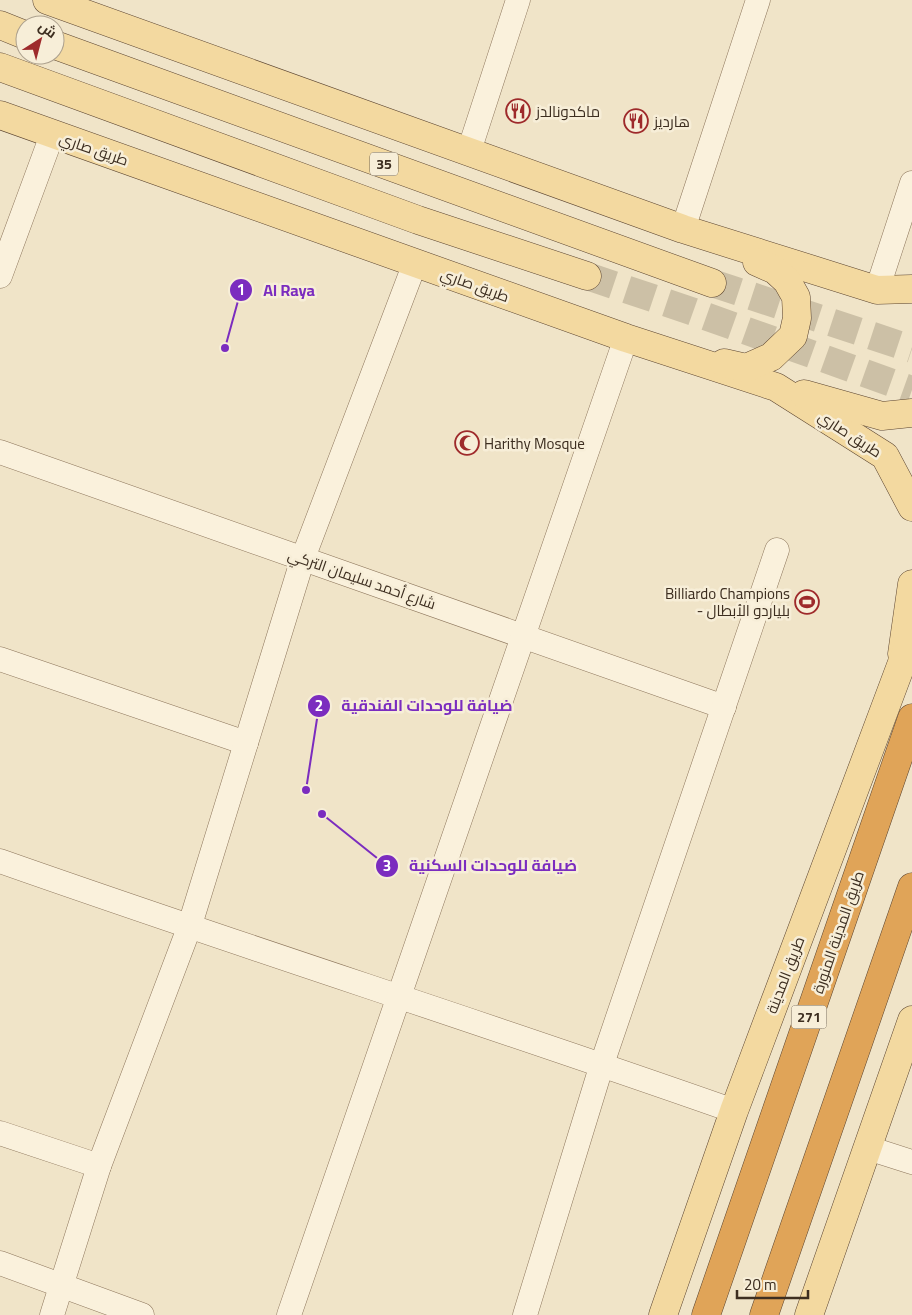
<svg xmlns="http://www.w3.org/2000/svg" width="912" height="1315" viewBox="0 0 912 1315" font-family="Georgia,Cairo,serif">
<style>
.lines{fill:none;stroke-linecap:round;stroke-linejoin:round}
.major-tunnel{stroke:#ccc0a6;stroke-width:28;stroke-dasharray:28 14;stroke-linecap:butt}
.minor-casing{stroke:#8d765c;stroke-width:25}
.major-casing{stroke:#5b4430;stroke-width:29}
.highway-casing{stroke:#5b4430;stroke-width:29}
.minor{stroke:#faf1dc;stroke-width:24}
.major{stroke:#f3d9a0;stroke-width:28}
.highway{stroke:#e0a458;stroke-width:28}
.labels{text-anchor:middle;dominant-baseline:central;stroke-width:5;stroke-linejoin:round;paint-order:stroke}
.shield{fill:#f7eed8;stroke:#756857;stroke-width:1}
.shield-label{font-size:14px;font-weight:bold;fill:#3d2e20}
.poi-label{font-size:15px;fill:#3d2e20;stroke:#f7eed8;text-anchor:start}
.street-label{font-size:15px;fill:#3d2e20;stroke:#f7eed8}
.leader{fill:none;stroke:#7b2cbf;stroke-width:2}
.callout-dot{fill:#7b2cbf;stroke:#f7eed8;stroke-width:2}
.mark-label{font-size:15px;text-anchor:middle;font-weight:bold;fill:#fff}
.callout-label{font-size:16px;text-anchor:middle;font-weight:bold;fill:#7b2cbf;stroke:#f7eed8;stroke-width:5;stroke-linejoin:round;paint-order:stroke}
</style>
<rect width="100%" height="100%" fill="#f0e4c8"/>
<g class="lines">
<g class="major-tunnel">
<polyline points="587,276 691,311 912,390"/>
<polyline points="712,283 912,349"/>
</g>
<g class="minor-casing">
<g id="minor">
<polyline points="469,151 518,0"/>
<polyline points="683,229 758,0"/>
<polyline points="0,276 52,135"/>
<polyline points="877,290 912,183"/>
<polyline points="0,452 724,707"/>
<polyline points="0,659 246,743"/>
<path d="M0,861C244,947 490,1025 734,1111"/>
<polyline points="0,1133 99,1166"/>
<polyline points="868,1148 912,1162"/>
<polyline points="0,1263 142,1315"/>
<polyline points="52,1315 99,1166 189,928 303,558 415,263"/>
<polyline points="289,1315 626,338"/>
<polyline points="525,1315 602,1064 777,550"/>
</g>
</g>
<g class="major-casing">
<g id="major">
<polyline points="47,0 683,229 877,290 912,289"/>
<polyline points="0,25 25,35"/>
<polyline points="55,45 712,283"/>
<polyline points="0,67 418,220 587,276"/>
<polyline points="0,115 626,338 776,387 885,456 912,507"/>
<polyline points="724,363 746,368 771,357 793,336 797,318 796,297 787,281 775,270 757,262"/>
<polyline points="804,394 882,416 912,413"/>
<polyline points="902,654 912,584"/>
<polyline points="663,1315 734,1111 912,636"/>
<polyline points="809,1315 912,1020"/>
</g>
</g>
<g class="highway-casing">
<g id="highway">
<polyline points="706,1315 912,718"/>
<polyline points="764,1315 912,887"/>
</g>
</g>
<use href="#minor" class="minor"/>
<use href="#major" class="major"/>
<use href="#highway" class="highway"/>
</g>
<defs>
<g id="restaurant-ring" transform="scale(1.25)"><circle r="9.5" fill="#f7eed8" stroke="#9e2a2b" stroke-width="1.5"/><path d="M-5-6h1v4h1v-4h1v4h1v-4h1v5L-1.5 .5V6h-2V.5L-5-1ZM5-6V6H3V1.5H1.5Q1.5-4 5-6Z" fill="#9e2a2b"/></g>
<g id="mosque-ring" transform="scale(1.25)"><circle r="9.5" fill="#f7eed8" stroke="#9e2a2b" stroke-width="1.5"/><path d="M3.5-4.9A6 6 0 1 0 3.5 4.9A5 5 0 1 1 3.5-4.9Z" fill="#9e2a2b"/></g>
<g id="stadium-ring" transform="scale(1.25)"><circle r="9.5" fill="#f7eed8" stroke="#9e2a2b" stroke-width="1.5"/><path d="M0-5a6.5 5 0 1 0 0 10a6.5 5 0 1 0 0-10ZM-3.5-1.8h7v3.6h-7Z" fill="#9e2a2b"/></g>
</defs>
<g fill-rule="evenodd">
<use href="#restaurant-ring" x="518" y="111"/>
<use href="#restaurant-ring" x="636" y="121"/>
<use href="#mosque-ring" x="467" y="443"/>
<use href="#stadium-ring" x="807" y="602"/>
</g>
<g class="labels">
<g class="shield">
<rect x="370" y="152.5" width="28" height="23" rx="4"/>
<rect x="791.5" y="1005.5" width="35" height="23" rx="4"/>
</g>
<g class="shield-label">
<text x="384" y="164">35</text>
<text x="809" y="1017">271</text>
</g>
<g class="poi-label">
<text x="536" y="111">ماكدونالدز</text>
<text x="654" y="121">هارديز</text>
<text x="484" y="443">Harithy Mosque</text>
<text x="790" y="593" text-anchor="end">Billiardo Champions<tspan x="790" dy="17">- بلياردو الأبطال</tspan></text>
</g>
<g class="street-label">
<text transform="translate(94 149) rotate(19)">طريق صاري</text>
<text transform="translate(475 285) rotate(20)">طريق صاري</text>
<text transform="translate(850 434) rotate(33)">طريق صاري</text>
<text transform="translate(362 579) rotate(19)">شارع أحمد سليمان التركي</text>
<text transform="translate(838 932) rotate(-71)">طريق المدينة المنورة</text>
<text transform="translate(785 975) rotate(-69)">طريق المدينة</text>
</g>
</g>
<path class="leader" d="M225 348L241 290M306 790L319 706M322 814L387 866"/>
<g class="callout-dot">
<circle cx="225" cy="348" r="5"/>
<circle cx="306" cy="790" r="5"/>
<circle cx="322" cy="814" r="5"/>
<circle cx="241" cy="290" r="12"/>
<circle cx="319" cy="706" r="12"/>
<circle cx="387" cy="866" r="12"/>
</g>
<g class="mark-label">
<text x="241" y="295">1</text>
<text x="319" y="711">2</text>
<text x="387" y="871">3</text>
</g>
<g class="callout-label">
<text x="289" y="296">Al Raya</text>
<text x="427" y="711">ضيافة للوحدات الفندقية</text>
<text x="493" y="871">ضيافة للوحدات السكنية</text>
</g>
<g transform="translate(40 40) rotate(36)"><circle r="24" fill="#f7eed8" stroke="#ada18e"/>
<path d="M0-4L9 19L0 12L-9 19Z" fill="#9e2a2b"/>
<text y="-8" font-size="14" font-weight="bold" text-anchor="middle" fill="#3d2e20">ش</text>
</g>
<path d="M737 1290v8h71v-8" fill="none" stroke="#3d2e20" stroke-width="2.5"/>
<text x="744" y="1290" font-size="15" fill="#3d2e20" stroke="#f7eed8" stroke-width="4" paint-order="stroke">20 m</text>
</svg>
